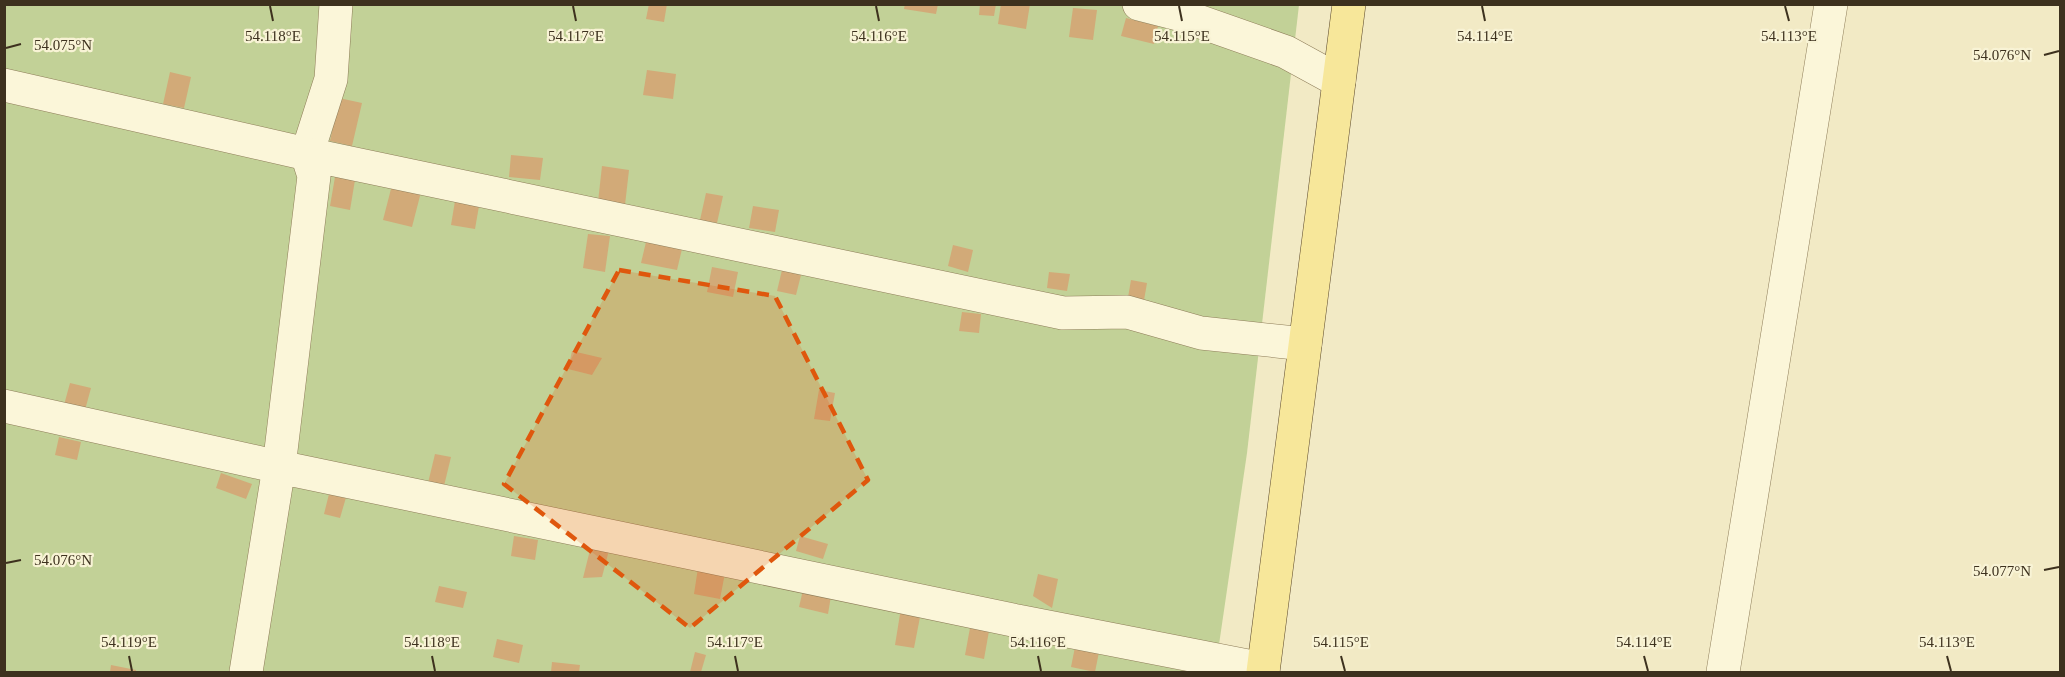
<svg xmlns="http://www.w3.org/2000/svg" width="2065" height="677" viewBox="0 0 2065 677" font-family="Georgia,serif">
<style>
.green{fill:#c2d197}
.building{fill:#d2aa78}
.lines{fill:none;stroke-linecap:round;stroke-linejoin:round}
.minor-casing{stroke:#8e7d59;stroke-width:34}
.major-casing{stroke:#5c492d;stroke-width:34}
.minor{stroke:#fbf6d9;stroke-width:33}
.major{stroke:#f7e79a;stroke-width:33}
.marked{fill:#df570d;fill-opacity:0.2;stroke:#df570d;stroke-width:4.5;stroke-dasharray:12 8;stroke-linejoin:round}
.ticks{fill:none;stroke:#3d311e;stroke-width:2}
.ticks-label{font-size:15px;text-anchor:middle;fill:#3d311e;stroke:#f8f3d5;stroke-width:4.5;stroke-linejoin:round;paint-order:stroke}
</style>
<rect width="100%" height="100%" fill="#f2eac5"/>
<polygon class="green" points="4,5 1299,5 1247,453 1215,672 5,672"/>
<g class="building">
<polygon points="649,4 667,4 664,22 646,19"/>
<polygon points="905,4 938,4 936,14 904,9"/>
<polygon points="980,4 996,4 994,16 979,15"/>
<polygon points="1001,4 1030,4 1026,29 998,24"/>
<polygon points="1073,8 1097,10 1093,40 1069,37"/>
<polygon points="1126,18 1158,26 1154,44 1121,36"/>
<polygon points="647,70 676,74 673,99 643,95"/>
<polygon points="170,72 191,77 184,108 163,104"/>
<polygon points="339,98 362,103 352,146 330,141"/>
<polygon points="511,155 543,158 540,180 509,177"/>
<polygon points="602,166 629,170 625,205 598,202"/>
<polygon points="335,177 355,180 350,210 330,206"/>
<polygon points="392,185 421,192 412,227 383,220"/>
<polygon points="706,193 723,196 717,223 700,220"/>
<polygon points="455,201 479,206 475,229 451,225"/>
<polygon points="753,206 779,210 775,232 749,228"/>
<polygon points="588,234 610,236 605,272 583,268"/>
<polygon points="646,242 682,249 677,270 641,263"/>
<polygon points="953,245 973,250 968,272 948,266"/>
<polygon points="712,267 738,272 733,297 707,292"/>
<polygon points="782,270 801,275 796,295 777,291"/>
<polygon points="1049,272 1070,274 1067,291 1047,288"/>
<polygon points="1131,280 1147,283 1143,306 1127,303"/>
<polygon points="962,312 981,314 979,333 959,331"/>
<polygon points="572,351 602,358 592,375 568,369"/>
<polygon points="70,383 91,388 85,410 64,405"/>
<polygon points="819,390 835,393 830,421 814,419"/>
<polygon points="59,437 81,442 77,460 55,455"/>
<polygon points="435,454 451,457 444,486 428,483"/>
<polygon points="221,473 252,484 246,499 216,488"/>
<polygon points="330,490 347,494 340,518 324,514"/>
<polygon points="514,536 538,540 535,560 511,556"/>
<polygon points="800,536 828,544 823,559 796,551"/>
<polygon points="591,546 609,550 602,577 583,578"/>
<polygon points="698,568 725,573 720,599 694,594"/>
<polygon points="1038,574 1058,579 1052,608 1033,596"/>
<polygon points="439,586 467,592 463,608 435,602"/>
<polygon points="803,590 831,596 828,614 799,607"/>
<polygon points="901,608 921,612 914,648 895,645"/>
<polygon points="970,628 989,631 984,659 965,655"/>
<polygon points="497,639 523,645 519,663 493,657"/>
<polygon points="1075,647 1099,652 1095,672 1071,667"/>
<polygon points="695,652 706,655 701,672 690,672"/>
<polygon points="552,662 580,665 579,672 551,672"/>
<polygon points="111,665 136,670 136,672 110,672"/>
</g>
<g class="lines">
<g class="minor-casing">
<g id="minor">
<polyline points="1139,4 1178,14 1286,52 1339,81"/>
<polyline points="4,85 307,154 331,79 336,4"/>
<polyline points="4,406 279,467 314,176 307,154 1063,313 1127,312 1201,333 1305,344"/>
<polyline points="246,672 279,467 1022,622 1263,669"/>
<polyline points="1723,672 1831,4"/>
</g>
</g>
<g class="major-casing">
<polyline id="major" points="1263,672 1349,4"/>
</g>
<use href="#minor" class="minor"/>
<use href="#major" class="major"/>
</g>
<path class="marked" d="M619,270L775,296L868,480L690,628L504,484Z"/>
<path class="ticks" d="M270,6L273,21M573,6L576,21M876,6L879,21M1179,6L1182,21M1482,6L1485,21M1785,6L1789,21M6,48L21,44M2044,55L2059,51M6,563L21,560M2044,570L2059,567M129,656L132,671M432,656L435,671M735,656L738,671M1038,656L1041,671M1341,656L1345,671M1644,656L1648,671M1947,656L1951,671"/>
<g class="ticks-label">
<text x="879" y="41">54.116°E</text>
<text x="1182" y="41">54.115°E</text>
<text x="1485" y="41">54.114°E</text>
<text x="1789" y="41">54.113°E</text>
<text x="273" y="41">54.118°E</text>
<text x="576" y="41">54.117°E</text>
<text x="63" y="50">54.075°N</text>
<text x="2002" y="60">54.076°N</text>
<text x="63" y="565">54.076°N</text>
<text x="2002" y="576">54.077°N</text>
<text x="129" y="647">54.119°E</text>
<text x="432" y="647">54.118°E</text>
<text x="735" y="647">54.117°E</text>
<text x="1038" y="647">54.116°E</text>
<text x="1341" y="647">54.115°E</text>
<text x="1644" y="647">54.114°E</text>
<text x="1947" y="647">54.113°E</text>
</g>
<rect width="2065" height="677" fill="none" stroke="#3d311e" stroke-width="12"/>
</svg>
